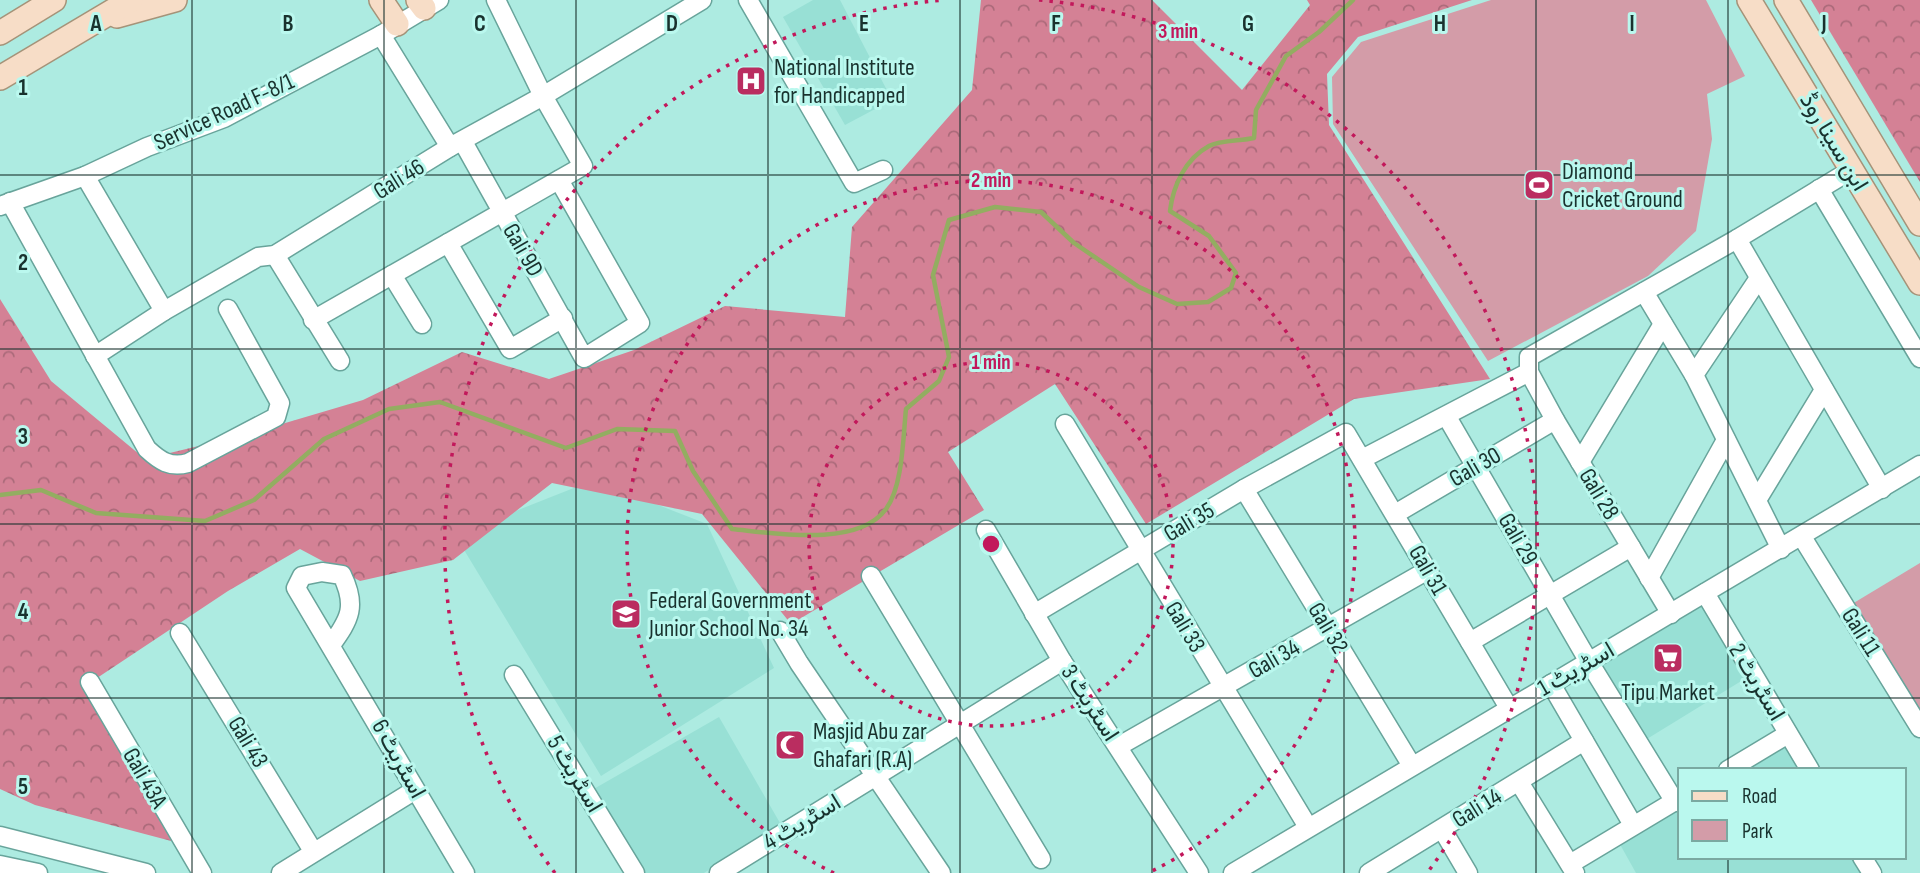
<svg xmlns="http://www.w3.org/2000/svg" width="1920" height="873" viewBox="0 0 1920 873" font-family="'Sofia Sans Condensed',Vazirmatn,sans-serif">
<style>
.built{fill:#98e0d5}
.forest{fill:url(#forest-crowns)}
.green{fill:#d39ca8}
.lines{fill:none;stroke-linecap:round;stroke-linejoin:round}
.stream{stroke:#93ad61;stroke-width:4.5}
.minor-casing{stroke:#68a49b;stroke-width:21}
.major-casing{stroke:#a59379;stroke-width:26}
.minor{stroke:#fff;stroke-width:18}
.major{stroke:#f7ddc7;stroke-width:23}
.grid{fill:none;stroke:#19322e;stroke-width:2;stroke-opacity:0.55}
.ring{fill:none;stroke:#c2185b;stroke-width:3.5;stroke-dasharray:3.5 7}
.labels{text-anchor:middle;dominant-baseline:central;stroke-width:6;stroke-linejoin:round;paint-order:stroke}
.poi-label{font-size:24px;fill:#19322e;stroke:#baf8ee;text-anchor:start}
.street-label{font-size:24px;fill:#19322e;stroke:#baf8ee}
.grid-label{font-size:23px;text-anchor:middle;font-weight:bold;fill:#19322e;stroke:#baf8ee;stroke-width:6;stroke-linejoin:round;paint-order:stroke}
.centre{fill:#c2185b;stroke:#baf8ee;stroke-width:3.5}
.ring-label{font-size:21px;text-anchor:middle;font-weight:bold;fill:#c2185b;stroke:#baf8ee;stroke-width:6;stroke-linejoin:round;paint-order:stroke}
</style>
<defs>
<pattern id="forest-crowns" width="20" height="18" patternUnits="userSpaceOnUse" patternTransform="scale(1.75)"><rect width="20" height="18" fill="#d48195"/><path d="M2 6a3 3 0 1 1 6 0M12 15a3 3 0 1 1 6 0" fill="none" stroke="#ab6a7a"/></pattern>
</defs>
<rect width="100%" height="100%" fill="#adebe1"/>
<g class="built">
<polygon points="813,0 840,0 892,100 845,125 783,17"/>
<polygon points="594,480 707,524 774,668 601,776 455,535"/>
<polygon points="1706,598 1751,675 1642,742 1593,662"/>
<polygon points="719,717 780,823 704,873 642,873 592,790"/>
<polygon points="1788,739 1807,770 1736,770"/>
<polygon points="1680,802 1680,857 1860,857 1869,873 1636,873 1617,839"/>
</g>
<g class="forest">
<polygon points="981,0 1152,0 1242,90 1310,5 1307,0 1472,0 1358,37 1327,74 1329,125 1490,379 1354,399 1146,524 1055,384 948,452 984,510 791,624 702,514 552,483 453,560 360,581 300,549 228,591 91,682 175,842 35,805 0,789 0,299 51,381 145,459 248,434 363,400 462,352 549,379 634,350 725,306 845,317 852,227 972,90"/>
<polygon points="1811,0 1920,0 1920,182"/>
</g>
<g class="green">
<polygon points="1491,0 1706,0 1745,76 1707,94 1712,139 1696,231 1648,276 1488,361 1333,124 1332,77 1361,42"/>
<polygon points="1920,563 1920,715 1852,604"/>
</g>
<g class="lines">
<path class="stream" d="M0,495L41,490L96,513L205,521L254,500L324,439L389,409L440,402L566,448L617,429L675,431L693,471L732,529C773,533 858,548 886,509C903,486 903,437 906,409L939,381L949,357L933,275L949,220L995,207L1041,212L1074,243L1139,287L1177,304L1208,302L1231,288L1236,273L1209,236L1170,211C1173,186 1185,159 1209,146C1220,140 1241,141 1254,138L1256,110L1286,56L1319,32L1353,0"/>
<g class="minor-casing">
<g id="minor">
<polyline points="748,0 854,183 883,170"/>
<polyline points="381,35 450,147"/>
<polyline points="463,142 584,358 640,323 559,180"/>
<polyline points="85,176 164,311"/>
<polyline points="1819,189 1920,358"/>
<path d="M10,202L147,449C160,461 170,468 188,463L276,417L280,403L228,309"/>
<polyline points="0,206 85,176 147,147 224,118 381,35 439,0"/>
<polyline points="1737,239 1882,489"/>
<polyline points="448,243 510,349 563,318"/>
<polyline points="275,255 340,361"/>
<polyline points="392,275 422,324"/>
<polyline points="1759,278 1694,375 1781,549"/>
<polyline points="1644,292 1694,375"/>
<polyline points="313,320 583,166 543,96 496,0"/>
<polyline points="95,356 164,311 258,257 275,255 450,147 543,96 702,0"/>
<polyline points="1447,417 1589,662 1675,802"/>
<polyline points="1065,424 1308,827"/>
<polyline points="1362,459 1529,372"/>
<polyline points="1580,462 1663,324"/>
<polyline points="1244,489 1412,766"/>
<polyline points="1757,500 1824,390"/>
<polyline points="1395,514 1555,420"/>
<polyline points="986,530 1062,661 1199,873"/>
<polyline points="1802,537 1920,728"/>
<polyline points="871,576 1041,859"/>
<polyline points="1649,578 1726,440"/>
<polyline points="1705,593 1810,770"/>
<polyline points="1034,614 1244,489 1346,433 1509,708"/>
<polyline points="1671,614 1555,420 1529,372 1529,357 1737,239 1851,170"/>
<polyline points="780,631 799,663 941,873"/>
<polyline points="180,633 313,851"/>
<polyline points="1470,642 1631,547"/>
<path d="M331,645C350,619 357,606 342,575L322,572L302,576L296,588C353,683 409,778 465,873"/>
<polyline points="514,675 635,873"/>
<polyline points="90,682 202,873"/>
<polyline points="1551,684 1633,825"/>
<polyline points="1119,746 1428,570"/>
<polyline points="1728,770 1788,734"/>
<polyline points="1519,782 1575,873"/>
<polyline points="1442,829 1468,873"/>
<polyline points="0,836 146,873"/>
<polyline points="1862,857 1872,873"/>
<polyline points="1570,864 1680,798"/>
<polyline points="0,865 38,873"/>
<polyline points="281,873 415,790"/>
<polyline points="719,873 1062,661"/>
<polyline points="1233,873 1920,465"/>
<polyline points="1369,873 1584,741"/>
</g>
</g>
<g class="major-casing">
<g id="major">
<polyline points="381,0 397,24"/>
<polyline points="418,0 424,8"/>
<polyline points="1749,0 1920,283"/>
<polyline points="1786,0 1920,224"/>
<polyline points="117,16 175,0"/>
<polyline points="0,33 54,0"/>
<polyline points="0,78 131,0"/>
</g>
</g>
<use href="#minor" class="minor"/>
<use href="#major" class="major"/>
</g>
<path class="grid" d="M192,0V873M384,0V873M576,0V873M768,0V873M960,0V873M1152,0V873M1344,0V873M1536,0V873M1728,0V770M0,175H1920M0,349H1920M0,524H1920M0,698H1920M1728,857V873"/>
<g class="ring">
<circle cx="991" cy="544" r="182"/>
<path d="M834 873A364 364 0 1 1 1148 873"/>
<path d="M555 873A546 546 0 0 1 943 0M1039 0A546 546 0 0 1 1427 873"/>
</g>
<defs>
<g id="hospital-square" transform="scale(1.575)"><rect x="-9" y="-9" width="18" height="18" rx="4" fill="#ba2d60" stroke="#baf8ee"/><path d="M-5-5h3v3.5h4V-5h3V5h-3V1.5h-4V5h-3Z" fill="#fff"/></g>
<g id="stadium-square" transform="scale(1.575)"><rect x="-9" y="-9" width="18" height="18" rx="4" fill="#ba2d60" stroke="#baf8ee"/><path d="M0-5a6.5 5 0 1 0 0 10a6.5 5 0 1 0 0-10ZM-3.5-1.8h7v3.6h-7Z" fill="#fff"/></g>
<g id="school-square" transform="scale(1.575)"><rect x="-9" y="-9" width="18" height="18" rx="4" fill="#ba2d60" stroke="#baf8ee"/><path d="M0-5L7-2L0 1L-7-2ZM-4 1L0 2.5L4 1V4Q0 6-4 4Z" fill="#fff"/></g>
<g id="supermarket-square" transform="scale(1.575)"><rect x="-9" y="-9" width="18" height="18" rx="4" fill="#ba2d60" stroke="#baf8ee"/><path d="M-6-5.5h2.5l.6 2H6L4.5 2H-2.5L-4.4-4H-6ZM-1.5 3.2a1.3 1.3 0 1 0 .1 0ZM3 3.2a1.3 1.3 0 1 0 .1 0Z" fill="#fff"/></g>
<g id="mosque-square" transform="scale(1.575)"><rect x="-9" y="-9" width="18" height="18" rx="4" fill="#ba2d60" stroke="#baf8ee"/><path d="M3.5-4.9A6 6 0 1 0 3.5 4.9A5 5 0 1 1 3.5-4.9Z" fill="#fff"/></g>
</defs>
<g fill-rule="evenodd">
<use href="#hospital-square" x="751" y="81"/>
<use href="#stadium-square" x="1539" y="185"/>
<use href="#school-square" x="626" y="614"/>
<use href="#supermarket-square" x="1668" y="658"/>
<use href="#mosque-square" x="790" y="745"/>
</g>
<g class="labels">
<g class="poi-label">
<text x="774" y="67">National Institute<tspan x="774" dy="28">for Handicapped</tspan></text>
<text x="1562" y="171">Diamond<tspan x="1562" dy="28">Cricket Ground</tspan></text>
<text x="649" y="600">Federal Government<tspan x="649" dy="28">Junior School No. 34</tspan></text>
<text x="1668" y="692" text-anchor="middle">Tipu Market</text>
<text x="813" y="731">Masjid Abu zar<tspan x="813" dy="28">Ghafari (R.A)</tspan></text>
</g>
<g class="street-label">
<text transform="translate(224 112) rotate(-25)">Service Road F-8/1</text>
<text transform="translate(1834 142) rotate(59)">ابن سینا روڈ</text>
<text transform="translate(399 179) rotate(-32)">Gali 46</text>
<text transform="translate(523 250) rotate(60)">Gali 9D</text>
<text transform="translate(1475 467) rotate(-30)">Gali 30</text>
<text transform="translate(1599 494) rotate(59)">Gali 28</text>
<text transform="translate(1189 522) rotate(-31)">Gali 35</text>
<text transform="translate(1518 539) rotate(60)">Gali 29</text>
<text transform="translate(1428 570) rotate(60)">Gali 31</text>
<text transform="translate(1185 627) rotate(59)">Gali 33</text>
<text transform="translate(1328 628) rotate(59)">Gali 32</text>
<text transform="translate(1861 632) rotate(58)">Gali 11</text>
<text transform="translate(1274 659) rotate(-30)">Gali 34</text>
<text transform="translate(1576 669) rotate(-30)">اسٹریٹ 1</text>
<text transform="translate(1757 682) rotate(59)">اسٹریٹ 2</text>
<text transform="translate(1090 703) rotate(57)">اسٹریٹ 3</text>
<text transform="translate(248 742) rotate(59)">Gali 43</text>
<text transform="translate(399 759) rotate(61)">اسٹریٹ 6</text>
<text transform="translate(575 774) rotate(59)">اسٹریٹ 5</text>
<text transform="translate(145 778) rotate(60)">Gali 43A</text>
<text transform="translate(1477 808) rotate(-32)">Gali 14</text>
<text transform="translate(802 822) rotate(-31)">اسٹریٹ 4</text>
</g>
</g>
<g class="grid-label">
<text x="96" y="31">A</text>
<text x="288" y="31">B</text>
<text x="480" y="31">C</text>
<text x="672" y="31">D</text>
<text x="864" y="31">E</text>
<text x="1056" y="31">F</text>
<text x="1248" y="31">G</text>
<text x="1440" y="31">H</text>
<text x="1632" y="31">I</text>
<text x="1824" y="31">J</text>
<text x="23" y="95">1</text>
<text x="23" y="270">2</text>
<text x="23" y="444">3</text>
<text x="23" y="619">4</text>
<text x="23" y="794">5</text>
</g>
<circle cx="991" cy="544" r="10" class="centre"/>
<g class="ring-label">
<text x="1178" y="38">3 min</text>
<text x="991" y="187">2 min</text>
<text x="991" y="369">1 min</text>
</g>
<rect x="1678" y="768" width="228" height="91" fill="#baf8ee" stroke="#7aa9a1" stroke-width="2"/>
<rect x="1692" y="791" width="35" height="10" fill="#f7ddc7" stroke="#7aa9a1" stroke-width="2"/>
<text x="1742" y="803" font-size="21" fill="#19322e">Road</text>
<rect x="1692" y="820" width="35" height="21" fill="#d39ca8" stroke="#7aa9a1" stroke-width="2"/>
<text x="1742" y="838" font-size="21" fill="#19322e">Park</text>
</svg>
